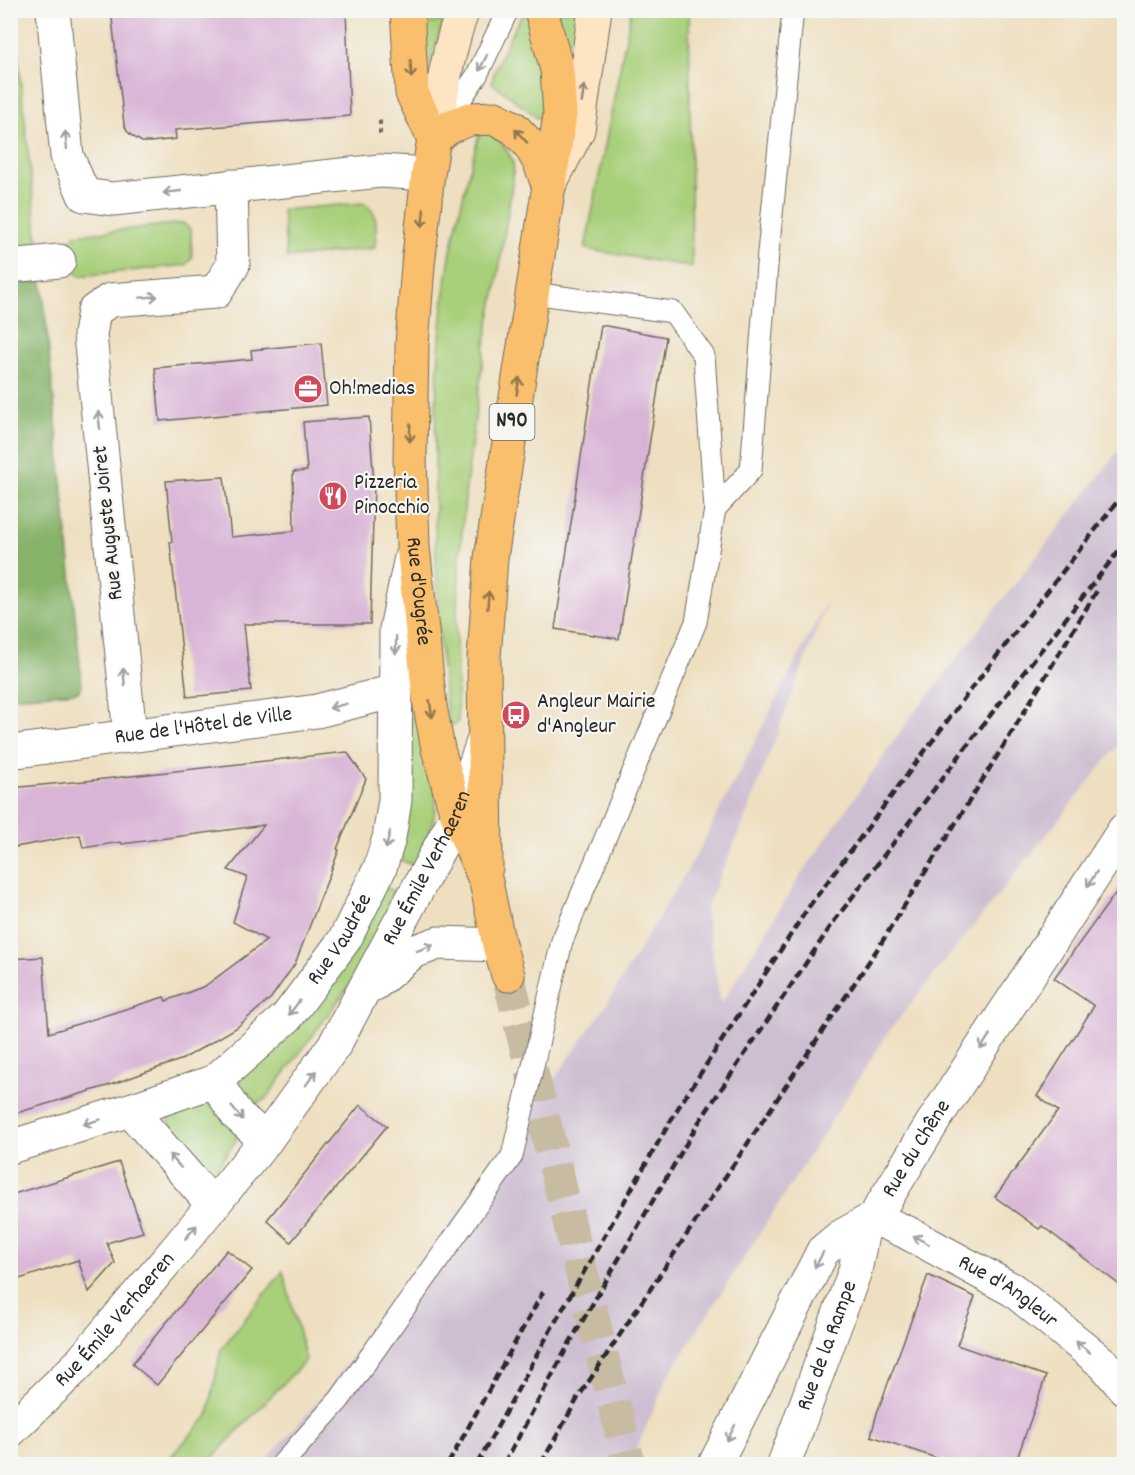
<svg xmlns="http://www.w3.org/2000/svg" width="1135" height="1475" viewBox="0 0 1135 1475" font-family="Dekko,sans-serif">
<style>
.industrial{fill:#cebed1}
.green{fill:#a8cf79;stroke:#6a7d52;stroke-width:1.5}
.forest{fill:#86b269;stroke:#586e4a;stroke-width:1.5}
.building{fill:#d8b4d6}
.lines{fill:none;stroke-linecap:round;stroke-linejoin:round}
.primary-tunnel{stroke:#c7bba2;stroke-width:33;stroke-dasharray:33 16;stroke-linecap:butt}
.lane-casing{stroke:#6f6a5f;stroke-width:23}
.street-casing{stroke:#6f6a5f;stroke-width:35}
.secondary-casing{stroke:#6f6a5f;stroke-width:35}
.primary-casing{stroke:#6f6a5f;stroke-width:35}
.path{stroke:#6f6a5f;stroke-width:4;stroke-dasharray:4.5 4.5;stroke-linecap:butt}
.lane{stroke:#fff;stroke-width:21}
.street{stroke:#fff;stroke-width:33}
.secondary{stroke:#fde5c4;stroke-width:33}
.primary{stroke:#f9bf6c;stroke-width:33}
.rail{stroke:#2b2b2b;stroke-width:4.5;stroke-dasharray:9 4.5;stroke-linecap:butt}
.oneway{stroke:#a0a0a0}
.oneway2{stroke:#92754c}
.oneway3{stroke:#948878}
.labels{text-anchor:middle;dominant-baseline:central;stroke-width:4.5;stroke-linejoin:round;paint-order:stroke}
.shield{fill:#f6f6f2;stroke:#686867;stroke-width:1.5}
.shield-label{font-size:21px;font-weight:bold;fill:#2b2b2b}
.poi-label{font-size:22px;fill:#2b2b2b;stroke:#f6f6f2;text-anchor:start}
.street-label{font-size:22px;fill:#2b2b2b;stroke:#f6f6f2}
</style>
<rect width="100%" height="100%" fill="#f6f6f2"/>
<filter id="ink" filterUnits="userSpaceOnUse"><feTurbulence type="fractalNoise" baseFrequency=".0167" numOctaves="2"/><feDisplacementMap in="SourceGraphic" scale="12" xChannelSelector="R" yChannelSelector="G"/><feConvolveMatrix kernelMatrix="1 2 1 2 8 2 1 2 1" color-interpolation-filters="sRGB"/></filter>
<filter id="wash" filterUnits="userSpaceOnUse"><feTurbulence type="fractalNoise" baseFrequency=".008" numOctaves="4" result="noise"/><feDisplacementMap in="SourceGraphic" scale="24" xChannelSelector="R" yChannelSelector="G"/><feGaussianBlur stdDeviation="1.35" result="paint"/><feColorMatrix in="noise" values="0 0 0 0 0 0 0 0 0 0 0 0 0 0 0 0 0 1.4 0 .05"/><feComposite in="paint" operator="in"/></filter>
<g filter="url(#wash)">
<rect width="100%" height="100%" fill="#eedfc0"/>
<polygon class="industrial" points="1124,444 1124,738 889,1031 667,1378 630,1464 263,1464 330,1387 482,1181 603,1010 697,854 829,597 744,821 705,910 721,1004 799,878 907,722"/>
<g class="green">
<polygon points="13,10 42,281 11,285 10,11"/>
<polygon points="442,11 449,11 440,31 429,68 422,68 421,25 441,21"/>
<polygon points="556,11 580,11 576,39 568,41 565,38"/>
<polygon points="631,11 689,11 692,267 585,249"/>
<path d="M524,12L530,19L540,65L544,117L536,118L533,114L492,83C493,68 515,25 524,12Z"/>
<path d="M486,133C497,136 510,152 513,163C514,167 513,174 513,178L496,289L486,337L466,486L460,555L456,630L458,722L453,725L449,724C440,671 438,615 436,561C433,466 434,370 447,275C454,229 466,183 478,138L480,134Z"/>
<path d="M364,203C380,210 376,233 375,248L287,258L282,210Z"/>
<polygon points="183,223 191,230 192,258 186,265 80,276 71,270 69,241 75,235"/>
<polygon points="414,715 419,716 436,793 436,807 432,825 416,866 397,859 410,719"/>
<polygon points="384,887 402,895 369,959 265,1100 248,1107 235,1086"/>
<polygon points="211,1099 238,1137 218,1166 212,1169 204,1168 169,1122 169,1116 175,1108"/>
<polygon points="283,1271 306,1360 206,1464 164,1464 208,1416 221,1349"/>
</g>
<polygon class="forest" points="42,281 82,685 78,692 11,697 11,285"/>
<g id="blocks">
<g class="building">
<polygon points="111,10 346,10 350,116 175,130 176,139 150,142 142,142 132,136 127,131 124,124"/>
<polygon points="601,325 666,337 619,639 555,629"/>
<polygon points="321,343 327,405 160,421 155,368 252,359 251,350"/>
<polygon points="369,417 374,484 370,624 244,624 251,691 187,697 170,542 172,542 166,481 224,477 231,537 294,531 293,472 307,471 303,422"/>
<polygon points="347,752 366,779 337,849 339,850 295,964 271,998 236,1028 183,1059 107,1086 10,1115 10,959 43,957 49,1033 164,997 166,1001 205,986 267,940 233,922 247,877 228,870 264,825 122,844 121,842 83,848 80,835 10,848 10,788 95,780"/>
<polygon points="1125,880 1125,1289 1042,1226 1039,1229 995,1197 1058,1111 1037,1096 1094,1006 1054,978"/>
<polygon points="360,1105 387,1126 291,1242 267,1220"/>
<polygon points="119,1162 143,1232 107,1243 115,1263 89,1292 78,1260 10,1282 10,1195"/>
<polygon points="227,1250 252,1270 157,1385 132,1364"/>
<polygon points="928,1275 975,1297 957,1345 1046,1376 1015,1464 954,1464 871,1436 877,1413"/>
</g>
</g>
</g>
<g filter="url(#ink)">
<use href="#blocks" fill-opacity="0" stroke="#6f6a5f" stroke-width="1.5"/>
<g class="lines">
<polyline class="primary-tunnel" points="508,975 629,1464"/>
<g class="lane-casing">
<g id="lane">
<polyline points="440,130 477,75 508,10"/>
<polyline points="532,293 673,312 704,356 715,509"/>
<polyline points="282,1464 340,1399 512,1156 562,941 696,622 715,509 751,470 768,253 793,10"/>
</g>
</g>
<g class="street-casing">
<g id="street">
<polyline points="53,10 67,156 84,195 113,199 380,171 428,174"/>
<polyline points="10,266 59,261"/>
<polyline points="130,735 90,335 94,311 110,300 216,292 233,265 231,186"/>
<path id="s1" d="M10,752L317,711L395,691"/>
<polyline points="375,984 413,952 438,943 499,945"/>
<polyline points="215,1081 237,1115 266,1140"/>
<polyline points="130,1110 213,1205"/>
<path id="s2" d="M10,1147L130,1110L215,1081L287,1017L345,939L380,868L389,838L395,800L396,629L411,557"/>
<path id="s3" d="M874,1218L906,1232L1013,1290L1105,1365L1124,1388"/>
<path id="s4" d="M10,1431L79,1364L180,1245L266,1140L335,1044L457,815L484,739"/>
<path id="s5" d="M715,1464L823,1251L840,1237L874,1218L933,1122L1124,830"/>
<path id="s6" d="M784,1464L855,1271L864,1225"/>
</g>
</g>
<g class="secondary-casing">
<g id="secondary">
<path d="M434,139C442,96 447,51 463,10"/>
<polyline points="552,180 578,130 595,10"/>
</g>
</g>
<g class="primary-casing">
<g id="primary">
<path id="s7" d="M407,10L412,93L434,139L428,174L418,265L412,345L410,458L413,546L430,706L438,749L457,815L486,882L499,945L508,975"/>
<polyline points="434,139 449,127 470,119 495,118 514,128 529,144 540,163 549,187"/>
<polyline points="486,868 484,658 491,558 560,115 557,70 541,10"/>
</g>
</g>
<polyline class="path" points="380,134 380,118"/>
<use href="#lane" class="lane"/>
<use href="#street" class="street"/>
<use href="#secondary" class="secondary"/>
<use href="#primary" class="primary"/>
<g class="rail">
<polyline points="448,1464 543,1292"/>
<polyline points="477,1464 550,1331 678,1108 808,908 968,693 1124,493"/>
<polyline points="504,1464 569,1344 699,1122 835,920 985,722 1124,544"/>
<polyline points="541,1464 579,1396 880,945 1009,737 1098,589"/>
</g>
</g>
<defs><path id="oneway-shaft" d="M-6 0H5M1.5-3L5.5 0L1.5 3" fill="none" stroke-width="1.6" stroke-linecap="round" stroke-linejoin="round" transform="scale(1.5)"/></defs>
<g class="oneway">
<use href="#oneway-shaft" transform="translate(483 63) rotate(116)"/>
<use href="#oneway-shaft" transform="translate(66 140) rotate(-96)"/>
<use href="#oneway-shaft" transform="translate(172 192) rotate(174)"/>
<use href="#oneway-shaft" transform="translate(149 297) rotate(-4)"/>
<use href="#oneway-shaft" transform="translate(99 420) rotate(-96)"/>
<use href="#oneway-shaft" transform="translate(396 645) rotate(91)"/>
<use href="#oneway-shaft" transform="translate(124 677) rotate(-96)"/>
<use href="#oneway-shaft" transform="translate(338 706) rotate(165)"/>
<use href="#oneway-shaft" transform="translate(388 840) rotate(103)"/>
<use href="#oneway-shaft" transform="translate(1092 879) rotate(123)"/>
<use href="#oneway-shaft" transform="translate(425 948) rotate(-20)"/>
<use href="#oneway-shaft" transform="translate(294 1008) rotate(127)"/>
<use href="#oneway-shaft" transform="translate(985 1042) rotate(123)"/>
<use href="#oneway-shaft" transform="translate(311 1078) rotate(-55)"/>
<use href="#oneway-shaft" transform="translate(237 1113) rotate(50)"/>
<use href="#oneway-shaft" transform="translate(92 1122) rotate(163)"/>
<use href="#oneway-shaft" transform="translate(175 1161) rotate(-131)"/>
<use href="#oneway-shaft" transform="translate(191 1232) rotate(-50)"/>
<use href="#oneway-shaft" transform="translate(921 1240) rotate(-152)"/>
<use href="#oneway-shaft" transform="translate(819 1260) rotate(118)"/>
<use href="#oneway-shaft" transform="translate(1083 1347) rotate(-141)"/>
<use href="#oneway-shaft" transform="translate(731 1433) rotate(117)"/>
</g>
<g class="oneway2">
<use href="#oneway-shaft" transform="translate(411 69) rotate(87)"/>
<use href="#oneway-shaft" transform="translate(521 136) rotate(-133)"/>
<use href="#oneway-shaft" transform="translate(423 218) rotate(96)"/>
<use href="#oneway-shaft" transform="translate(518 386) rotate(-81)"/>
<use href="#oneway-shaft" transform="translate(410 433) rotate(91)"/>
<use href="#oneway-shaft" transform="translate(488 600) rotate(-86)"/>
<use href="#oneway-shaft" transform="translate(431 709) rotate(81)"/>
</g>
<use class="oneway3" href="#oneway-shaft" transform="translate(583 94) rotate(-82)"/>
</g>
<defs>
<g id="office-disc" transform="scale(1.5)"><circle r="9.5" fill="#d1495b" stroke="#f6f6f2"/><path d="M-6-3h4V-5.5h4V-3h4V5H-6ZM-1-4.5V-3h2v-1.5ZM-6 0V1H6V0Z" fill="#fff"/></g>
<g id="restaurant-disc" transform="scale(1.5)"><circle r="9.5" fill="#d1495b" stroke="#f6f6f2"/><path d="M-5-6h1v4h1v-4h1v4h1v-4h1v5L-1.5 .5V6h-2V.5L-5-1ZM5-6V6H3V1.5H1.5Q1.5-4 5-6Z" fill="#fff"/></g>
<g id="bus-disc" transform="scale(1.5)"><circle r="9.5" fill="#d1495b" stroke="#f6f6f2"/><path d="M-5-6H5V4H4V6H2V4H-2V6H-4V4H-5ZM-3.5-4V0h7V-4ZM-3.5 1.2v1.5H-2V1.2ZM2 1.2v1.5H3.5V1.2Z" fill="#fff"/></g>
</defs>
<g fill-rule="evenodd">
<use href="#office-disc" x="308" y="389"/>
<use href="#restaurant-disc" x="333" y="496"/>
<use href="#bus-disc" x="516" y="715"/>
</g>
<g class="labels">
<rect class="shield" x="489.5" y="404" width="45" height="36" rx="4.5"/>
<g class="shield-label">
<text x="512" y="422">N90</text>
</g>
<g class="poi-label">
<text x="329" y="389">Oh!medias</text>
<text x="354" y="483">Pizzeria<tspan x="354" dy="25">Pinocchio</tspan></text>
<text x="537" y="702">Angleur Mairie<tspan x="537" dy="25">d'Angleur</tspan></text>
</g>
<g class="street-label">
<text transform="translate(109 523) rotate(-96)">Rue Auguste Joiret</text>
<text stroke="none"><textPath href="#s7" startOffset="588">Rue d'Ougrée</textPath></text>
<text stroke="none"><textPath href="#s1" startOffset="195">Rue de l'Hôtel de Ville</textPath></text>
<text stroke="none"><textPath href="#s4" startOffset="705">Rue Émile Verhaeren</textPath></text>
<text stroke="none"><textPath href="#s2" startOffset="406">Rue Vaudrée</textPath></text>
<text stroke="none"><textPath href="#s5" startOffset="381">Rue du Chêne</textPath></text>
<text stroke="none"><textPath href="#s3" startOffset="153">Rue d'Angleur</textPath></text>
<text stroke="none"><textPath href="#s4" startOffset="153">Rue Émile Verhaeren</textPath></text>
<text stroke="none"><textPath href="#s6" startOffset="126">Rue de la Rampe</textPath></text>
</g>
</g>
<rect width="1135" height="1475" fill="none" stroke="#f6f6f2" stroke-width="36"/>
</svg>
